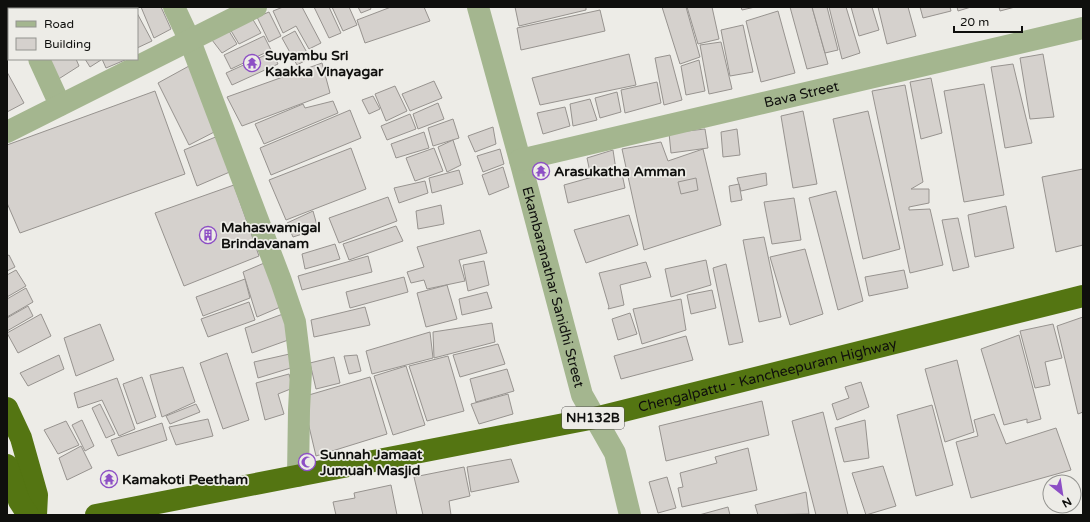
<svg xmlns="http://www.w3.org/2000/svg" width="1090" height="522" viewBox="0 0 1090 522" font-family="'Varela Round',sans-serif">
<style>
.building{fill:#d5d1cd;stroke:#97938f}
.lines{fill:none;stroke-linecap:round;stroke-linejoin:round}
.minor{stroke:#a4b68f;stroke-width:22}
.highway{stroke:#547512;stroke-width:22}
.labels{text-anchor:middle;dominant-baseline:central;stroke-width:3.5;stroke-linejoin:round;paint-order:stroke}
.shield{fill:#edece7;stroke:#52514e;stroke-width:1}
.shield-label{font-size:13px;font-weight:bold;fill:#0f0f0d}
.poi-label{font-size:14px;font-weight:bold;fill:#0f0f0d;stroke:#edece7;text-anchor:start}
.street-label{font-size:14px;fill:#0f0f0d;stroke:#edece7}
</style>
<rect width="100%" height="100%" fill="#edece7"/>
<g class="building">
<polygon points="23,7 53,7 53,9 24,9"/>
<polygon points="76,7 99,7 100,9 77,9"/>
<polygon points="108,7 133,7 135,9 109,9"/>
<polygon points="141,7 161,7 171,29 154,38"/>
<polygon points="283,7 302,7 321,43 309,49 296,26 283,33 273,11"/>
<polygon points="314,7 329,7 341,33 329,38"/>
<polygon points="332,7 349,7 357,25 343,31"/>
<polygon points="358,7 370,7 371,9 361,13"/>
<polygon points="391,7 424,7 430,21 365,43 357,20"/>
<polygon points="515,7 586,7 586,10 519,26"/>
<polygon points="662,7 686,7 700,57 680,64"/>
<polygon points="687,7 712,7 719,39 698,44"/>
<polygon points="741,7 755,7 742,10"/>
<polygon points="790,7 812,7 828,64 807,69"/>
<polygon points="812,7 827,7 838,50 825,53"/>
<polygon points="829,7 846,7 860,53 842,59"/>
<polygon points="851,7 872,7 879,30 859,36"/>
<polygon points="878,7 908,7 916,36 887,44"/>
<polygon points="920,7 950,7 951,11 923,18"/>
<polygon points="957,7 971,7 958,11"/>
<polygon points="999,7 1015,7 1000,11"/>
<polygon points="600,10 605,31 521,50 517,28"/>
<polygon points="778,11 795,73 761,82 746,21"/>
<polygon points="269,12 281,36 269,42 257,17"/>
<polygon points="137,13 152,41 137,48"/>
<polygon points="252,18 261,33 239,44 230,29"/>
<polygon points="743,25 753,72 730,76 721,30"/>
<polygon points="229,31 237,44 222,53 212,40"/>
<polygon points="295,31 310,58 297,65 282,38"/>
<polygon points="264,36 271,50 231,69 224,55"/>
<polygon points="721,42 732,89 709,94 700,45"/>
<polygon points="272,52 278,64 232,85 226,73"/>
<polygon points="629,54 636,85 540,105 532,78"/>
<polygon points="1043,54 1054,117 1030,119 1020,58"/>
<polygon points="670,55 682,100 664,105 655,58"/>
<polygon points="47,59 76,59 79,66 57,80"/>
<polygon points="85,59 101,59 101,60 90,67"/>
<polygon points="102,59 124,59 125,60 106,68"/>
<polygon points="699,60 705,91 686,95 681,66"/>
<polygon points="322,63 330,93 242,126 227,97"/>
<polygon points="1013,64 1032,143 1005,148 991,67"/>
<polygon points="189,66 220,129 189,145 158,83"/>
<polygon points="7,72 24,103 7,112"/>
<polygon points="931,78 942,133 921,139 910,82"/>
<polygon points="434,81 442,98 410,111 402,94"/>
<polygon points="657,82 661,103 625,113 621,90"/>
<polygon points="984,84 1004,195 964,202 944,91"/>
<polygon points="905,85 923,182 911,189 929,189 929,203 909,207 909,210 930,209 943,265 910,273 872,91"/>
<polygon points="395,86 407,111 386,121 375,94"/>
<polygon points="155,91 185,174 20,233 7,203 7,145"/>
<polygon points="617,92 621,112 600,118 595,98"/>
<polygon points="373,96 380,109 369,114 362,100"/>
<polygon points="590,99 597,120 573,126 570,104"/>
<polygon points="333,101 338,113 264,144 255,124 303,104 305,108"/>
<polygon points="438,103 444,119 418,129 413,114"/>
<polygon points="565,107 570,126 543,134 537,113"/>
<polygon points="350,110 361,138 271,175 260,148"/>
<polygon points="803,111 817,184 793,188 781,116"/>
<polygon points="868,111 900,249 863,259 833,119"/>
<polygon points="410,114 416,129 387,140 381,126"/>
<polygon points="453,119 459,138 433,146 428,128"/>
<polygon points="493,127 496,144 475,152 468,136"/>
<polygon points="705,129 708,148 671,153 669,133"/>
<polygon points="737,129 740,155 723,157 721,132"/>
<polygon points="424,132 429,148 396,158 391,144"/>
<polygon points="218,136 232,171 197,186 184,150"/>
<polygon points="453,140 461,165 447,172 438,147"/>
<polygon points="661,142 668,161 703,149 721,225 644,250 622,149"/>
<polygon points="351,148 366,189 286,220 269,180"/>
<polygon points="434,148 443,171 415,181 406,158"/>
<polygon points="500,149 504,164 483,172 477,156"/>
<polygon points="613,150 616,170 591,177 587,158"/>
<polygon points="503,167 509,187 489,195 482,175"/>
<polygon points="621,169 625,188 568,203 564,185"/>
<polygon points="1083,169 1083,245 1056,252 1042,177"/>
<polygon points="459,170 463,184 432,193 429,178"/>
<polygon points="766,173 767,185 741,191 737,178"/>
<polygon points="696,178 698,190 681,194 678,182"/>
<polygon points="425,181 428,193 399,203 394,188"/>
<polygon points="739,184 742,200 731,202 729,186"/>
<polygon points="234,185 259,256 184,286 155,213"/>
<polygon points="836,191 863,301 838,310 809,198"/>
<polygon points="388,197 397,221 339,243 329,218"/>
<polygon points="794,198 801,240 772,244 764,202"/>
<polygon points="441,205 444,224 418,229 416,211"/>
<polygon points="1006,206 1014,248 975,257 968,215"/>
<polygon points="313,211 318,229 293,237 287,223"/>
<polygon points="629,215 638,245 586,263 574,230"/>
<polygon points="958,218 969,267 953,271 942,220"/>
<polygon points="396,226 403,241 349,260 343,244"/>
<polygon points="480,230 487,253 459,260 465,281 427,289 424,280 411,283 407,272 424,267 417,247"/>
<polygon points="764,237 781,317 759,322 743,240"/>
<polygon points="335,244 340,259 305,269 302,254"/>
<polygon points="805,249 823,314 790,325 770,257"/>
<polygon points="9,255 15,267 7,271 7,256"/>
<polygon points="368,256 372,272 302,290 298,276"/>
<polygon points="706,260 711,285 671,297 665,269"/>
<polygon points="269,261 285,305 257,317 243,272"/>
<polygon points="484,261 489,285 468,291 463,265"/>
<polygon points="646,262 651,277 620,285 624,305 608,309 609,307 599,273"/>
<polygon points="726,264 743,342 729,345 713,268"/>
<polygon points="16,270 26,286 7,297 7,275"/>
<polygon points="904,270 908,288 869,296 865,277"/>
<polygon points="404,277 408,292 350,308 346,292"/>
<polygon points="245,279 250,298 203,316 196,297"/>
<polygon points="447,285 457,319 426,327 417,293"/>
<polygon points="26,288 33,302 7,317 7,299"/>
<polygon points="712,290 716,308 691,314 687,295"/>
<polygon points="487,292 492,308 462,315 459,299"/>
<polygon points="681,299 686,330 642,344 633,309"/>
<polygon points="249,302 255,320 208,337 201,319"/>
<polygon points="28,306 33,316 7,331 7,318"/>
<polygon points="365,307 370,325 314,337 311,320"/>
<polygon points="630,313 637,334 618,340 612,319"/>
<polygon points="41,314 51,336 18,353 7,333"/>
<polygon points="283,314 291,339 252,353 245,328"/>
<polygon points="1083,317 1083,412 1078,414 1057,326"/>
<polygon points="492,323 495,342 434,358 433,332"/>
<polygon points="100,324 114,360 76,376 64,338"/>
<polygon points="1053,324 1062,358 1045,362 1050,385 1035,388 1020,331"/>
<polygon points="430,332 433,358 372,374 366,351"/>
<polygon points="1019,335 1041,419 1027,423 1027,419 1004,425 981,349"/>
<polygon points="686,336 693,360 621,379 614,356"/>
<polygon points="498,344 505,364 460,377 453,355"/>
<polygon points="227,353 249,420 223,429 200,363"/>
<polygon points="294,353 297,366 258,378 254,362"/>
<polygon points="59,355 64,369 28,386 20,373"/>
<polygon points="357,355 361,371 349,374 344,356"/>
<polygon points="448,356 464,411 427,421 409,366"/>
<polygon points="334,357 340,383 316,389 310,363"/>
<polygon points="957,360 974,432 945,442 925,369"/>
<polygon points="406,366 425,425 393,435 374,376"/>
<polygon points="183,367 195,402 162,417 150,375"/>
<polygon points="507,369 514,391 476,402 470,379"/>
<polygon points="289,374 293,388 278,394 284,414 265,420 256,383"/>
<polygon points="142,377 156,417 137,424 123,384"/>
<polygon points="370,377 387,434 316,456 302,397"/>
<polygon points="117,378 135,429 119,436 102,400 78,408 74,393"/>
<polygon points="861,382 869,407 837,420 832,404 849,398 845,387"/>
<polygon points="508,394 513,414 479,424 471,404"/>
<polygon points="762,401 769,435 666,461 659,426"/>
<polygon points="100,404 115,434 106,438 92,408"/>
<polygon points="196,404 200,412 170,424 166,416"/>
<polygon points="932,405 953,485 916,496 897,415"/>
<polygon points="823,412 848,515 816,515 792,421"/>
<polygon points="994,414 1006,444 1056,428 1071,470 971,498 956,442 978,436 974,420"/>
<polygon points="208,419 213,436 176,445 169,427"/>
<polygon points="82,420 94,446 85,451 72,425"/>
<polygon points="865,420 869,458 844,462 835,428"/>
<polygon points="66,421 79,445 58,454 44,430"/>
<polygon points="162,423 167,440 118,456 111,440"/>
<polygon points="81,446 92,468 67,480 59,458"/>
<polygon points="748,448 757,490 682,507 678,488 683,487 680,473 717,463 715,457"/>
<polygon points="511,459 519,482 471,492 467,467"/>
<polygon points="883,466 896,506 866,515 852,473"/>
<polygon points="464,467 470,496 449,501 451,515 423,515 414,477"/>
<polygon points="667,477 676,508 658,513 649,482"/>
<polygon points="391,485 397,515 336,515 333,502 355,498 354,493"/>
<polygon points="806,492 809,514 758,515 755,505"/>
<polygon points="728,507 730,515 699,515"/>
</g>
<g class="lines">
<g class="minor">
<polyline points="15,7 16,9"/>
<polyline points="174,7 190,41 281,281 295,322 301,371 299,410 298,476"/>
<path id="s1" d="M478,7L520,160L582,395L615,453L630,515"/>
<polyline points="39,59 60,105"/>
<polyline points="7,132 256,7"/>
<path id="s2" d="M520,160L1083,28"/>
</g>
<g class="highway">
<polyline points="7,408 21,438 37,495 36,515"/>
<polyline points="7,465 19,501 28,515"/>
<path id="s3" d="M96,515L595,418L1083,296"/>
</g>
</g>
<defs>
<g id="temple-ring" transform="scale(0.9)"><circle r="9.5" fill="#edece7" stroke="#8d4fc5" stroke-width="1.5"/><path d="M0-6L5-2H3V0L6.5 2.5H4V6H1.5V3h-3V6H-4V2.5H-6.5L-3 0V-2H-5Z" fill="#8d4fc5"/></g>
<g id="building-ring" transform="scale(0.9)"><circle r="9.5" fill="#edece7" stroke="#8d4fc5" stroke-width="1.5"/><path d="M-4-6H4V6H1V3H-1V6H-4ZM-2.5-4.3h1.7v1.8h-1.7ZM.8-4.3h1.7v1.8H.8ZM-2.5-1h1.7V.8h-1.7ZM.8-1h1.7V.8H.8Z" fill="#8d4fc5"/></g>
<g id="mosque-ring" transform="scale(0.9)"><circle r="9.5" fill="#edece7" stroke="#8d4fc5" stroke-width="1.5"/><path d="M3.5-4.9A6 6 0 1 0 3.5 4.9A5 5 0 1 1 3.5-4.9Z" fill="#8d4fc5"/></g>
</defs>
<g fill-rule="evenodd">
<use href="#temple-ring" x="252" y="63"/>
<use href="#temple-ring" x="541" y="171"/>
<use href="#building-ring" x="208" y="235"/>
<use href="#mosque-ring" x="307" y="462"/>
<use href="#temple-ring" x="109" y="479"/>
</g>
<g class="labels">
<rect class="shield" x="562" y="407" width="62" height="22" rx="3"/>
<g class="shield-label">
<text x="593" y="418">NH132B</text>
</g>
<g class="poi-label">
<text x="265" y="55">Suyambu Sri<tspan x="265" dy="16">Kaakka Vinayagar</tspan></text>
<text x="554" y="171">Arasukatha Amman</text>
<text x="221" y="227">Mahaswamigal<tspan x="221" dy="16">Brindavanam</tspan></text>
<text x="320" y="454">Sunnah Jamaat<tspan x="320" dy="16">Jumuah Masjid</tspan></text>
<text x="122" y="479">Kamakoti Peetham</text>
</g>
<g class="street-label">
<text stroke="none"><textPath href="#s2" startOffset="289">Bava Street</textPath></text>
<text stroke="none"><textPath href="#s1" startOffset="290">Ekambaranathar Sanidhi Street</textPath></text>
<text stroke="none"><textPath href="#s3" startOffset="686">Chengalpattu - Kancheepuram Highway</textPath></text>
</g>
</g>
<rect width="1090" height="522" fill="none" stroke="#0f0f0d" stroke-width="16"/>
<rect x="8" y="8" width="130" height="52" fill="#edece7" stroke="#949490"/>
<rect x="16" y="21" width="20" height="6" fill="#a4b68f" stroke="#949490"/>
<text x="44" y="28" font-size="12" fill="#0f0f0d">Road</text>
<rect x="16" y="38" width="20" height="12" fill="#d5d1cd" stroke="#949490"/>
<text x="44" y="48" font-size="12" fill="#0f0f0d">Building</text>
<g transform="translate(1062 494) rotate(150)"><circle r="19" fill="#edece7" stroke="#949490"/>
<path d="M0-3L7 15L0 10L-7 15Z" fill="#8d4fc5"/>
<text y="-6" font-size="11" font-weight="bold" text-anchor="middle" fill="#0f0f0d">N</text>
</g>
<path d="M954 26v6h68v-6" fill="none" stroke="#0f0f0d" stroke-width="2"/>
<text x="960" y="26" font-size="12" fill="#0f0f0d" stroke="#edece7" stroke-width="3" paint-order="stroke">20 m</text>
</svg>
